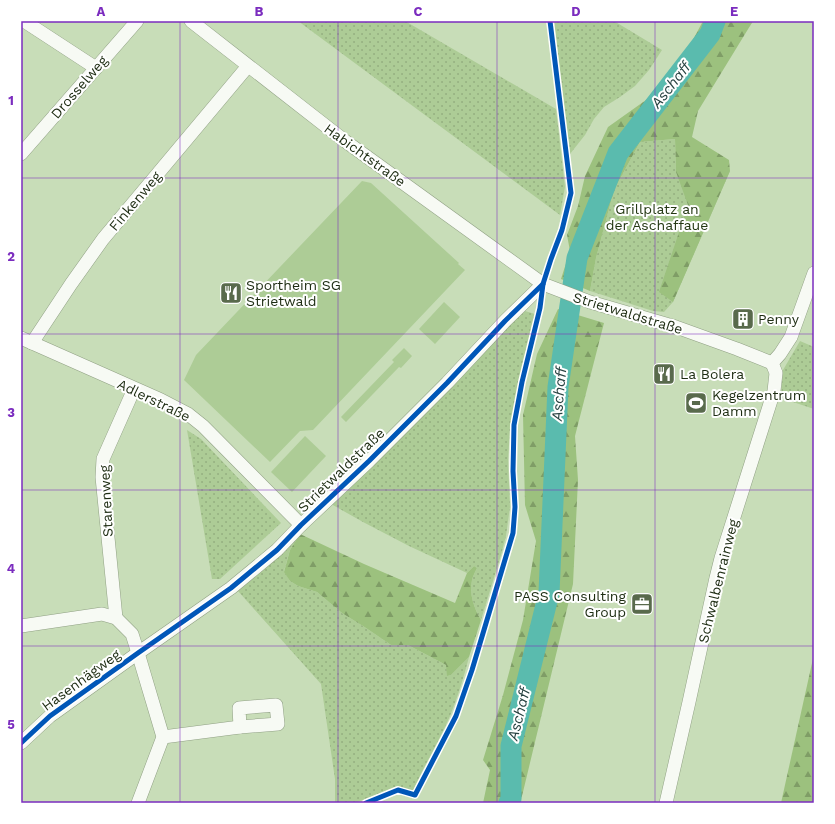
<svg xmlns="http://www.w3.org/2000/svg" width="835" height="824" viewBox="0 0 835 824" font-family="'Work Sans',sans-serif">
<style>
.grass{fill:url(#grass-dots)}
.forest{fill:url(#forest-firs)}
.pitch{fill:#adcc96}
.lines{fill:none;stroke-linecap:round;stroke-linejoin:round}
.river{stroke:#5abbae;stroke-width:21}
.minor-casing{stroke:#90a084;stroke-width:14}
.minor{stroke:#f7faf4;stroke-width:13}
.cycleway-casing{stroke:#fff;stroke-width:8}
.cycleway{stroke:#0057b8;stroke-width:5}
.grid{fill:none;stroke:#7b2cbf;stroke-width:1;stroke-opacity:0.55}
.labels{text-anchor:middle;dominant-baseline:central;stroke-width:4;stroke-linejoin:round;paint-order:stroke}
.street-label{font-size:14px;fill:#1d2c12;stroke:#fff}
.park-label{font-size:14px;fill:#243813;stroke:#fff}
.poi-label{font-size:14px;fill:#1d2c12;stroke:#fff;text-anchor:start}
.water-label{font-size:15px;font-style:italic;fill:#284342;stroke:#fff}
.neatline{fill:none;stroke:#7b2cbf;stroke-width:1.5}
.grid-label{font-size:13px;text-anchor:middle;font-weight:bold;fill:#7b2cbf}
</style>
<defs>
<pattern id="grass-dots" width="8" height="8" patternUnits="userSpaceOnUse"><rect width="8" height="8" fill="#adcc96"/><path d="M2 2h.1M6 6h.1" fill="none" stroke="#94af80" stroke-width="1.8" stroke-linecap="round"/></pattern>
<pattern id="forest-firs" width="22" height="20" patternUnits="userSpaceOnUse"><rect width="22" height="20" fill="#9cc17e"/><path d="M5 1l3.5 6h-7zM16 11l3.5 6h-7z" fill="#7f9d66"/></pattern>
</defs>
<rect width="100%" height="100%" fill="#c8ddb8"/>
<g class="grass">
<polygon points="298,21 405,21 556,109 565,187 560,215"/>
<path d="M554,21H614L662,50L649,70L635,86L620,97L604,107L594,119L585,135L570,154C564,110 560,65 554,21Z"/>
<polygon points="675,139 676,172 730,171 673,302 664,312 653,311 590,291 596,258 614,190 640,142"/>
<path d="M525,311L535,314L510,430L508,460L510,507L506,536L501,555L481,620C474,608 469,594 472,580C473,576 475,572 477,568L474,566L467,573L409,546L363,522L331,504L507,326Z"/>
<polygon points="800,341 814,347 814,409 781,398 783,370"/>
<polygon points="187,430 201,439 281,523 220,579 212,579"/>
<path d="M300,534L290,550L284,571L290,581L298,586L317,592L342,613L366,628L391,645H408L446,665L452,674L469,657C464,677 458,696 450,716C439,742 424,765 413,791L396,787L355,803H335V779L321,684L238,591Z"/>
</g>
<g class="forest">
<polygon points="703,21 753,21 698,111 692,137 729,160 730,171 673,302 659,292 688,205 676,172 675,139 640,142 614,190 596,258 590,291 561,279 570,251 567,235 578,206 585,176 608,127 646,100 681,62"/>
<polygon points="558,309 604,323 575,436 578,480 573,584 523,792 520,803 483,803 490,770 483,760 503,695 523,620 536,541 525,505 523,415 537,354"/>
<path d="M300,534L364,564L455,603L467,573L474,566L477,568C475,572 473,576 472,580C469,594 474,608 481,620L469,657L452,674L447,676L446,665L408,645H391L366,628L342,613L317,592L298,586L290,581L284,572L290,550Z"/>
<polygon points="814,654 814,803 781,803"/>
</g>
<g class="pitch">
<polygon points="362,181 371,183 459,263 458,264 465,270 313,430 300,431 270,462 184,380 196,355"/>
<polygon points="444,302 460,317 435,344 419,329"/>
<polygon points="404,348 412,356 401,368 399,367 346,422 341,417 394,362 392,360"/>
<polygon points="305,436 326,456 292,492 271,472"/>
</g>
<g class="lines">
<polyline class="river" points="509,803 511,799 511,746 549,593 558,387 577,258 618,153 710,34 715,21"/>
<g class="minor-casing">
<g id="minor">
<polyline points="24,21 96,68"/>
<polyline points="191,21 345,141 543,284 590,302 676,327 737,349 772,363"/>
<polyline points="21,154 137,21"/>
<polyline points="21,338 161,400 188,414 203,426 301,525"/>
<polyline points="32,343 71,284 103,239 248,66"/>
<polyline points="772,363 780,354 791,337 814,273"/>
<polyline points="116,618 102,477 103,459 134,389"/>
<polyline points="21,626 102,614 116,618 132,634 138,653 163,737 138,803"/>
<polygon points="276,705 278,724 240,727 239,708"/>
<polyline points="163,737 240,727"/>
<polyline points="21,743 50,716 138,653 231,588 277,550 301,525 369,461 447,383 505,321 543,284"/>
<polyline points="666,803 689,702 716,578 721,558 774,391 776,373 772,363"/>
</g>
</g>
<use href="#minor" class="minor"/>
<g class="cycleway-casing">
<g id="cycleway">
<polyline points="21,743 50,716 138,653 231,588 277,550 301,525 369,461 447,383 505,321 543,284"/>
<polyline points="366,803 398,790 415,795 456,716 472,670 513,533 515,507 513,471 514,425 522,382 540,308 543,284 551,259 562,230 571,193 550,21"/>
</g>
</g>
<use href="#cycleway" class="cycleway"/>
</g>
<path class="grid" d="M180,21V803M338,21V803M497,21V803M655,21V803M21,178H814M21,334H814M21,490H814M21,646H814"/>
<defs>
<g id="restaurant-square" transform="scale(1.15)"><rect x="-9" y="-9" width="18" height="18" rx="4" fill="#596a4c" stroke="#fff"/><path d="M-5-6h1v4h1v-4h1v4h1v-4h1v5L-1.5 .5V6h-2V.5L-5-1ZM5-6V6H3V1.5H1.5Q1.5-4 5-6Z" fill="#fff"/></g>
<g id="building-square" transform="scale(1.15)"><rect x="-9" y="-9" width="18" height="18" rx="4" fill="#596a4c" stroke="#fff"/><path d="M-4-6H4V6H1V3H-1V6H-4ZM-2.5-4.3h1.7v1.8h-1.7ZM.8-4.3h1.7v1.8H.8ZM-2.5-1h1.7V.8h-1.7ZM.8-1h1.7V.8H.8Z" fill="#fff"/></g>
<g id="stadium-square" transform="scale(1.15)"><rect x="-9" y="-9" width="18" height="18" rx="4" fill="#596a4c" stroke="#fff"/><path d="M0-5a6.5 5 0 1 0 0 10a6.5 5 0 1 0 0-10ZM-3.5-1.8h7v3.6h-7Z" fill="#fff"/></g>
<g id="office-square" transform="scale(1.15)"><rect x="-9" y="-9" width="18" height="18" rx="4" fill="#596a4c" stroke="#fff"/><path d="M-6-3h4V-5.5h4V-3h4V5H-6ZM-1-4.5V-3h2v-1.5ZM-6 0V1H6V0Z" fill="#fff"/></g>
</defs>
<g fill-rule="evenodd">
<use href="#restaurant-square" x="231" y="293"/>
<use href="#building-square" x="743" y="319"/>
<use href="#restaurant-square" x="664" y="374"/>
<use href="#stadium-square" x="696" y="403"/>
<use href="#office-square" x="642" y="604"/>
</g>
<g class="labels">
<g class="street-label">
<text transform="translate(79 87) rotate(-49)">Drosselweg</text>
<text transform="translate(365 155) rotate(36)">Habichtstraße</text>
<text transform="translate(135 201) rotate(-50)">Finkenweg</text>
<text transform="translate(628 313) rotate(17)">Strietwaldstraße</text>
<text transform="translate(154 400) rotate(26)">Adlerstraße</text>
<text transform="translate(341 470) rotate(-44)">Strietwaldstraße</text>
<text transform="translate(106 501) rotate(-93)">Starenweg</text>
<text transform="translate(718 581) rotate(-76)">Schwalbenrainweg</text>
<text transform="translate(81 680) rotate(-36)">Hasenhägweg</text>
</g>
<g class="park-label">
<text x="657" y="209">Grillplatz an<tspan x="657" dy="16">der Aschaffaue</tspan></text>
</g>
<g class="poi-label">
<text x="246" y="285">Sportheim SG<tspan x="246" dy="16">Strietwald</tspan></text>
<text x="758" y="319">Penny</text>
<text x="680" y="374">La Bolera</text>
<text x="712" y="395">Kegelzentrum<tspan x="712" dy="16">Damm</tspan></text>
<text x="626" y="596" text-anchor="end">PASS Consulting<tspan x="626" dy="16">Group</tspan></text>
</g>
<g class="water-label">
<text transform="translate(671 85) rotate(-52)">Aschaff</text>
<text transform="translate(559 394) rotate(-85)">Aschaff</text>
<text transform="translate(519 714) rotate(-76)">Aschaff</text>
</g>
</g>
<rect width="835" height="824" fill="none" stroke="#ffffff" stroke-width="44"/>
<rect x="22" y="22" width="791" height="780" class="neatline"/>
<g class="grid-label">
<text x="101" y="16">A</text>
<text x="259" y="16">B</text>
<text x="418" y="16">C</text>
<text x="576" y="16">D</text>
<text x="734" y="16">E</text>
<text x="11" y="105">1</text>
<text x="11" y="261">2</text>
<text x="11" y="417">3</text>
<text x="11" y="573">4</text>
<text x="11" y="729">5</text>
</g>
</svg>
